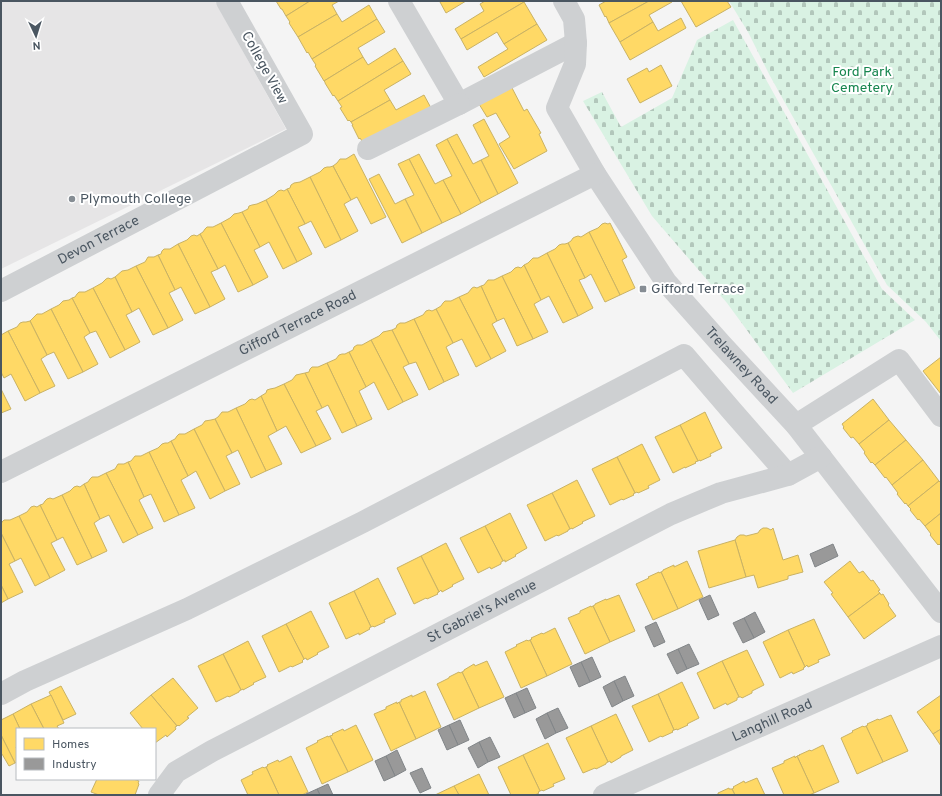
<svg xmlns="http://www.w3.org/2000/svg" width="942" height="796" viewBox="0 0 942 796" font-family="Overpass,sans-serif">
<style>
.education{fill:#e6e5e6}
.cemetery{fill:url(#cemetery-stones)}
.homes{fill:#ffd966;stroke:#c9b264}
.industry{fill:#999;stroke:#818588}
.lines{fill:none;stroke-linecap:round;stroke-linejoin:round}
.minor{stroke:#ced0d2;stroke-width:22}
.poi-dot{fill:#868d94;stroke:#fff;stroke-width:1.5}
.labels{text-anchor:middle;dominant-baseline:central;stroke-width:4;stroke-linejoin:round;paint-order:stroke}
.street-label{font-size:14px;fill:#4a5661;stroke:#fff}
.park-label{font-size:14px;fill:#17864f;stroke:#fff}
.poi-label{font-size:14px;fill:#4a5661;stroke:#fff;text-anchor:start}
</style>
<defs>
<pattern id="cemetery-stones" width="16" height="16" patternUnits="userSpaceOnUse"><rect width="16" height="16" fill="#d9f2e3"/><path d="M2 7V4a2 2 0 0 1 4 0v3zM10 15v-3a2 2 0 0 1 4 0v3z" fill="#b2c7bb"/></pattern>
</defs>
<rect width="100%" height="100%" fill="#f4f4f4"/>
<polygon class="education" points="1,1 215,1 286,129 1,269"/>
<g class="cemetery">
<polygon points="729,1 941,1 941,341 926,322 887,285 770,76 748,32"/>
<polygon points="733,20 882,289 915,320 793,393 727,303 652,216 583,101 602,92 621,127 672,98 697,40"/>
</g>
<g class="homes">
<polygon points="276,1 310,1 286,16 282,9 281,9"/>
<polygon points="310,1 339,1 332,5 337,14 298,37 289,23 290,22 286,16"/>
<polygon points="442,1 466,1 446,13 440,2"/>
<polygon points="485,1 523,1 524,2 461,39 455,29 484,11 480,4"/>
<polygon points="606,1 649,1 609,23 606,16 605,17 599,5"/>
<polygon points="649,1 671,1 672,2 649,15 653,22 620,42 613,30 609,23"/>
<polygon points="681,1 727,1 731,7 696,27"/>
<polygon points="524,2 537,24 504,44 497,32 467,50 461,39"/>
<polygon points="369,5 377,19 312,59 308,52 307,53 298,37 337,14 342,22"/>
<polygon points="681,18 686,28 630,60 621,44 620,42 653,22 658,31"/>
<polygon points="377,19 385,32 358,48 363,57 324,81 315,66 316,65 312,59"/>
<polygon points="537,24 547,40 484,77 478,67 508,49 504,44"/>
<polygon points="395,48 403,61 338,101 334,95 333,96 325,83 325,82 324,81 363,57 368,65"/>
<polygon points="403,61 411,74 384,90 390,100 351,122 349,120 348,121 340,108 342,107 338,101"/>
<polygon points="661,65 672,86 640,103 627,79 647,68 649,72"/>
<polygon points="511,86 524,111 527,109 541,133 539,134 547,151 514,169 499,144 510,137 496,113 487,117 479,104"/>
<polygon points="424,95 431,108 364,144 360,138 359,139 352,125 353,125 351,122 390,100 396,110"/>
<polygon points="484,119 518,183 498,194 481,160 489,156 473,125"/>
<polygon points="457,134 473,164 481,160 498,194 481,203 447,139"/>
<polygon points="447,139 481,203 461,214 443,180 452,176 436,145"/>
<polygon points="354,154 386,217 371,224 357,197 351,200 333,166 337,163 340,159 346,159"/>
<polygon points="419,154 435,184 443,180 461,214 442,223 409,159"/>
<polygon points="409,159 442,223 422,233 405,199 414,195 398,164"/>
<polygon points="333,166 351,200 344,204 358,231 341,240 310,177 320,172 324,168 327,167 330,167"/>
<polygon points="379,174 395,204 405,199 422,233 402,243 369,179"/>
<polygon points="310,177 341,240 325,248 311,221 305,224 287,189 290,188 291,185 294,183 300,182"/>
<polygon points="287,189 305,224 298,227 312,254 297,262 266,200 274,195 278,191 281,190 284,191"/>
<polygon points="266,200 297,262 283,269 269,242 260,247 242,212 248,209 249,206 252,205 257,204"/>
<polygon points="242,212 260,247 254,250 268,277 253,285 221,223 230,218 234,214 239,213"/>
<polygon points="221,223 253,285 238,292 225,265 218,269 200,234 203,232 205,229 207,227 213,227"/>
<polygon points="605,223 608,224 610,223 627,257 622,260 635,288 620,295 589,232 598,228 602,224"/>
<polygon points="589,232 620,295 605,302 591,274 585,278 568,243 571,241 573,238 575,237 578,236 581,237"/>
<polygon points="200,234 218,269 211,272 225,299 210,307 178,244 187,240 191,236 194,235 197,236"/>
<polygon points="568,243 585,278 579,280 593,308 578,316 547,253 555,249 559,245 562,244 565,244"/>
<polygon points="178,244 210,307 195,314 181,287 175,290 158,255 161,254 162,251 164,249 170,249"/>
<polygon points="547,253 578,316 563,323 549,296 541,300 524,265 528,263 533,258 538,258"/>
<polygon points="158,255 175,290 169,293 183,320 168,328 136,266 145,262 148,257 154,257"/>
<polygon points="524,265 541,300 534,304 548,332 533,339 502,276 511,272 515,268 518,267 521,268"/>
<polygon points="136,266 168,328 153,335 139,308 132,312 115,277 122,271 128,270"/>
<polygon points="502,276 533,339 517,346 504,318 497,321 481,286 484,285 488,280 494,280"/>
<polygon points="115,277 132,312 126,315 140,342 125,350 93,288 102,283 106,279 108,278 111,279"/>
<polygon points="481,286 497,321 492,324 506,351 491,359 459,297 468,293 472,288 474,287 477,288"/>
<polygon points="93,288 125,350 110,358 96,331 90,333 72,298 75,297 77,294 79,292 85,292"/>
<polygon points="459,297 491,359 476,367 462,339 453,343 436,309 441,306 443,303 445,301 451,301"/>
<polygon points="72,298 90,333 84,337 98,364 83,372 51,309 59,305 63,301 69,300"/>
<polygon points="51,309 83,372 68,379 54,352 47,355 30,321 37,314 42,314"/>
<polygon points="436,309 453,343 446,347 459,375 444,382 414,319 423,315 426,311 429,310 432,311"/>
<polygon points="414,319 444,382 429,390 416,362 409,364 392,330 396,328 397,325 400,323 405,323"/>
<polygon points="30,321 47,355 41,359 55,386 40,393 8,331 17,327 20,323 23,322 26,322"/>
<polygon points="392,330 409,364 403,367 418,395 403,402 371,340 379,336 383,332"/>
<polygon points="8,331 40,393 25,401 11,374 4,378 1,372 1,335"/>
<polygon points="371,340 403,402 388,410 374,382 366,387 349,352 353,350 354,347 357,345 362,345"/>
<polygon points="349,352 366,387 359,391 372,419 357,426 327,363 336,359 339,355 342,354 345,354"/>
<polygon points="941,357 941,394 923,371"/>
<polygon points="327,363 357,426 342,433 328,405 322,408 305,373 309,372 310,369 312,367 318,367"/>
<polygon points="305,373 322,408 316,411 331,439 316,446 284,384 292,380 296,375"/>
<polygon points="284,384 316,446 301,453 286,426 277,431 261,396 266,393 267,390 270,389 275,388"/>
<polygon points="1,389 11,409 1,413"/>
<polygon points="261,396 277,431 268,436 282,464 266,471 236,408 245,404 249,400 252,399 255,400"/>
<polygon points="873,399 889,420 859,444 853,437 851,438 843,428 844,427 842,424"/>
<polygon points="236,408 266,471 251,478 238,450 232,453 215,419 218,417 222,412 228,412"/>
<polygon points="705,412 722,448 710,454 711,456 700,461 700,460 698,461 680,425"/>
<polygon points="215,419 232,453 226,456 240,484 225,491 194,429 202,425 205,421 211,420"/>
<polygon points="889,420 906,440 875,465 872,462 871,463 864,453 865,452 859,444"/>
<polygon points="680,425 698,461 695,462 696,463 685,468 685,467 673,473 655,437"/>
<polygon points="194,429 225,491 210,499 196,471 188,476 171,441 175,439 177,436 179,434 185,434"/>
<polygon points="906,440 923,460 892,485 886,477 885,478 875,465"/>
<polygon points="171,441 188,476 181,480 195,508 179,515 149,452 158,448 162,444 165,443 168,443"/>
<polygon points="642,444 660,480 648,486 649,488 638,493 637,492 635,493 617,457"/>
<polygon points="149,452 179,515 164,522 151,494 144,497 128,462 131,461 135,456 141,456"/>
<polygon points="617,457 635,493 633,494 634,495 623,500 622,499 610,505 592,469"/>
<polygon points="923,460 939,481 908,506 906,503 905,504 897,494 898,493 892,485"/>
<polygon points="128,462 144,497 139,500 153,528 138,535 106,473 115,469 118,464 124,464"/>
<polygon points="106,473 138,535 123,543 109,515 100,519 84,484 88,482 90,479 92,477 98,477"/>
<polygon points="577,480 595,516 582,522 583,523 572,529 572,528 570,529 552,493"/>
<polygon points="939,481 941,483 941,513 925,526 919,519 918,520 910,510 911,509 908,506"/>
<polygon points="84,484 100,519 94,523 107,551 92,558 62,495 70,491 74,487 77,486 80,487"/>
<polygon points="552,493 570,529 568,530 568,531 558,536 557,535 545,541 527,505"/>
<polygon points="62,495 92,558 77,565 63,537 57,540 40,505 43,504 45,501 47,499 50,498 53,499"/>
<polygon points="40,505 57,540 51,543 65,570 50,578 19,516 27,512 31,507 34,506 37,507"/>
<polygon points="510,513 527,548 515,555 516,556 505,562 505,560 503,561 485,526"/>
<polygon points="941,513 941,546 939,544 938,545 930,535 931,534 925,526"/>
<polygon points="19,516 50,578 35,586 21,558 15,561 1,533 1,525 2,522 4,520 10,520"/>
<polygon points="485,526 503,561 501,562 501,564 491,569 490,567 478,573 460,538"/>
<polygon points="763,528 767,528 771,530 773,528 783,560 798,555 803,572 788,576 788,579 758,588 754,575 746,577 735,540 737,537 740,535 744,535 746,536 758,533 760,530"/>
<polygon points="1,533 15,561 9,564 23,592 8,599 1,585"/>
<polygon points="735,540 746,577 709,588 698,551"/>
<polygon points="446,543 464,579 452,585 453,586 442,592 441,590 439,592 421,556"/>
<polygon points="421,556 439,592 437,593 438,594 427,599 426,598 414,604 397,568"/>
<polygon points="687,561 703,597 678,609 661,572 663,571 663,570 674,565 674,567"/>
<polygon points="850,561 859,573 863,571 871,581 873,580 880,590 878,591 880,593 848,617 831,594 833,593 824,582"/>
<polygon points="659,572 659,573 661,572 678,609 653,620 636,584 649,578 648,577"/>
<polygon points="378,578 396,614 384,620 385,622 374,627 373,626 371,627 354,591"/>
<polygon points="1,585 8,599 1,603"/>
<polygon points="354,591 371,627 369,628 370,629 359,635 359,633 346,639 329,603"/>
<polygon points="880,593 881,595 883,594 889,604 888,605 896,616 864,639 848,617"/>
<polygon points="619,595 635,631 610,642 593,606 595,605 595,604 606,599 606,600"/>
<polygon points="591,606 591,607 593,606 610,642 585,654 568,618 580,613 580,611"/>
<polygon points="311,611 329,647 317,653 318,654 307,660 306,658 304,659 286,624"/>
<polygon points="814,619 830,655 818,660 819,662 808,667 807,665 805,667 788,630"/>
<polygon points="286,624 304,659 302,661 303,662 292,667 291,666 279,672 262,636"/>
<polygon points="555,628 572,664 547,676 530,640 532,639 531,638 542,633 543,634"/>
<polygon points="788,630 805,667 803,668 804,669 793,674 792,672 780,678 763,642"/>
<polygon points="527,640 528,641 530,640 547,676 521,688 505,652 517,646 516,645"/>
<polygon points="248,641 266,677 253,683 254,684 243,690 243,689 241,690 223,654"/>
<polygon points="747,650 764,685 752,691 752,693 742,698 741,697 739,697 722,661"/>
<polygon points="223,654 241,690 239,691 239,692 229,697 228,696 216,702 198,666"/>
<polygon points="487,661 504,697 479,708 462,672 464,671 464,670 474,664 475,666"/>
<polygon points="722,661 739,697 737,698 737,700 727,705 726,703 714,709 697,673"/>
<polygon points="459,672 460,673 462,672 479,708 454,720 437,684 449,678 449,677"/>
<polygon points="173,678 198,708 187,717 189,718 179,726 178,725 177,726 151,695"/>
<polygon points="682,682 699,718 687,724 688,725 677,730 677,729 674,730 658,694"/>
<polygon points="61,686 76,714 63,720 49,692"/>
<polygon points="425,691 441,727 416,739 399,702 401,702 401,700 412,695 412,697"/>
<polygon points="658,694 674,730 672,731 673,732 662,737 661,736 649,742 632,706"/>
<polygon points="51,695 64,723 57,726 59,729 44,729 31,704"/>
<polygon points="151,695 177,726 175,727 176,729 167,737 166,735 155,743 155,729 143,729 130,713"/>
<polygon points="941,695 941,729 933,734 917,712"/>
<polygon points="397,702 397,704 399,702 416,739 391,751 374,714 386,709 386,707"/>
<polygon points="31,704 44,729 20,729 13,714"/>
<polygon points="13,714 20,729 17,729 17,746 16,747 17,750 17,762 15,763 1,735 1,720"/>
<polygon points="616,714 633,750 621,756 621,757 611,763 610,761 608,762 591,726"/>
<polygon points="891,715 908,751 883,762 866,726 868,725 867,724 878,719 879,720"/>
<polygon points="356,725 373,760 348,772 330,736 333,735 332,734 343,729 344,731"/>
<polygon points="591,726 608,762 606,763 606,764 596,769 595,768 583,773 566,738"/>
<polygon points="863,726 864,727 866,726 883,762 857,774 841,738 853,732 852,731"/>
<polygon points="941,729 941,746 933,734"/>
<polygon points="1,735 15,763 9,766 2,754 1,754"/>
<polygon points="328,736 328,737 330,736 348,772 322,784 306,748 318,742 317,741"/>
<polygon points="548,743 565,779 553,784 554,786 543,791 542,790 540,791 523,755"/>
<polygon points="823,745 839,782 814,793 797,756 800,755 799,755 810,750 811,751"/>
<polygon points="523,755 540,791 538,792 539,793 535,795 511,795 498,767"/>
<polygon points="291,756 308,792 302,795 279,795 266,767 268,766 267,765 278,760 279,762"/>
<polygon points="795,756 795,758 797,756 814,793 809,795 784,795 772,768 784,763 784,761"/>
<polygon points="263,767 264,768 266,767 279,795 248,795 241,780 253,774 252,772"/>
<polygon points="479,774 489,795 459,795 454,786"/>
<polygon points="757,778 765,795 735,795 732,789 734,788 733,787 744,781 745,783"/>
<polygon points="97,779 133,779 139,781 138,783 139,784 135,795 99,795 91,792"/>
<polygon points="454,786 459,795 435,795"/>
<polygon points="729,788 729,789 732,789 735,795 718,795 718,793"/>
</g>
<g class="industry">
<polygon points="833,544 838,556 815,567 810,554"/>
<polygon points="710,595 719,615 708,620 699,600"/>
<polygon points="755,612 765,632 754,638 744,618"/>
<polygon points="744,618 754,638 743,643 733,623"/>
<polygon points="656,622 665,642 654,647 645,627"/>
<polygon points="689,644 699,664 687,669 678,649"/>
<polygon points="678,649 687,669 677,674 667,654"/>
<polygon points="592,657 601,677 590,682 581,662"/>
<polygon points="581,662 590,682 579,687 570,667"/>
<polygon points="625,676 634,696 623,701 614,681"/>
<polygon points="614,681 623,701 612,707 603,687"/>
<polygon points="527,688 536,708 525,713 516,693"/>
<polygon points="516,693 525,713 514,718 505,698"/>
<polygon points="558,708 568,728 556,733 547,713"/>
<polygon points="547,713 556,733 545,739 536,719"/>
<polygon points="460,720 469,740 458,745 449,725"/>
<polygon points="449,725 458,745 447,750 438,730"/>
<polygon points="490,737 500,757 488,762 479,742"/>
<polygon points="479,742 488,762 478,768 468,748"/>
<polygon points="397,750 406,770 395,776 386,756"/>
<polygon points="386,756 395,776 384,781 375,761"/>
<polygon points="422,768 431,788 420,793 410,773"/>
<polygon points="328,784 333,795 320,795 317,789"/>
<polygon points="317,789 320,795 307,795 306,794"/>
</g>
<g class="lines">
<g class="minor">
<polyline points="399,1 459,104 576,43"/>
<path id="s1" d="M564,1L574,19L576,43L575,64L557,108L595,174L666,282L721,344L796,425L941,612"/>
<polyline points="368,149 459,104"/>
<path id="s2" d="M1,291L302,134L227,1"/>
<polyline points="796,425 899,360 941,416"/>
<path id="s3" d="M1,472L595,174"/>
<polyline points="1,694 25,681 187,609 363,522 684,355 732,411 788,475"/>
<path id="s4" d="M159,795L176,772L212,751L671,514L721,493L788,475L821,457"/>
<path id="s5" d="M604,795L941,646"/>
</g>
</g>
<g class="poi-dot">
<circle cx="72" cy="199" r="4"/>
<rect x="639" y="285" width="8" height="8" rx="2"/>
</g>
<g class="labels">
<g class="street-label">
<text transform="translate(264 68) rotate(61)">College View</text>
<text stroke="none"><textPath href="#s2" startOffset="110">Devon Terrace</textPath></text>
<text stroke="none"><textPath href="#s3" startOffset="332">Gifford Terrace Road</textPath></text>
<text stroke="none"><textPath href="#s1" startOffset="431">Trelawney Road</textPath></text>
<text stroke="none"><textPath href="#s4" startOffset="374">St Gabriel's Avenue</textPath></text>
<text stroke="none"><textPath href="#s5" startOffset="184">Langhill Road</textPath></text>
</g>
<g class="park-label">
<text x="862" y="72">Ford Park<tspan x="862" dy="16">Cemetery</tspan></text>
</g>
<g class="poi-label">
<text x="80" y="199">Plymouth College</text>
<text x="651" y="289">Gifford Terrace</text>
</g>
</g>
<rect width="942" height="796" fill="none" stroke="#4a5661" stroke-width="4"/>
<rect x="16" y="728" width="140" height="52" fill="#ffffff" stroke="#b7bbc0"/>
<rect x="24" y="738" width="20" height="12" fill="#ffd966" stroke="#b7bbc0"/>
<text x="52" y="748" font-size="12" fill="#4a5661">Homes</text>
<rect x="24" y="758" width="20" height="12" fill="#999999" stroke="#b7bbc0"/>
<text x="52" y="768" font-size="12" fill="#4a5661">Industry</text>
<g transform="translate(36 36) rotate(176)" stroke="#ffffff" stroke-width="3" paint-order="stroke">
<path d="M0-3L7 15L0 10L-7 15Z" fill="#4a5661"/>
<text y="-6" font-size="11" font-weight="bold" text-anchor="middle" fill="#4a5661">N</text>
</g>
</svg>
